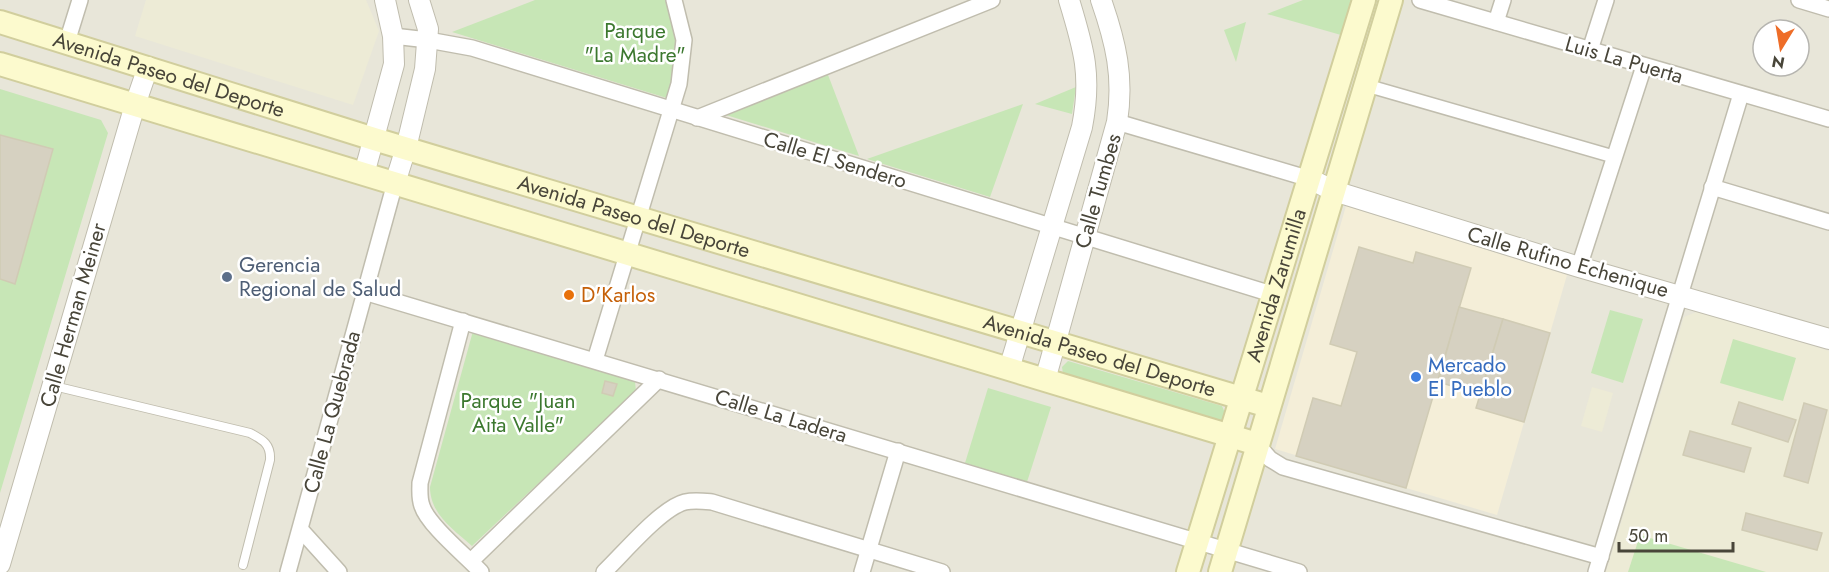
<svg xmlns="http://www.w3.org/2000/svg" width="1829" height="572" viewBox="0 0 1829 572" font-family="Jost,sans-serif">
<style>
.residential{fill:#e8e6d9;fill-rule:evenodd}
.commercial{fill:#f4eed8}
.education{fill:#edebd6}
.green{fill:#c7e6b6}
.building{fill:#d6d1c1;stroke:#d0cbb4;stroke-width:1.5}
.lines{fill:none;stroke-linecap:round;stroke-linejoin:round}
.service-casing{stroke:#c0bdae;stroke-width:10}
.pedestrian-casing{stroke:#c0bdae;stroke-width:15}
.minor-casing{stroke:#c0bdae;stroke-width:18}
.tertiary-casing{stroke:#c0bdae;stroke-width:22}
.secondary-casing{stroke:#d1ce9d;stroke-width:26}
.service{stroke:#fff;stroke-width:8}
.pedestrian{stroke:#fff;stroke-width:12}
.minor{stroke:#fff;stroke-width:15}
.tertiary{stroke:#fff;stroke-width:20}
.secondary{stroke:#fcface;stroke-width:22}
.service-dot{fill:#5c6f8a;stroke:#fff;stroke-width:2}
.food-dot{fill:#e8710a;stroke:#fff;stroke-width:2}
.shop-dot{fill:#3f7fe0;stroke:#fff;stroke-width:2}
.labels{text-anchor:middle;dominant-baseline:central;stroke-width:5;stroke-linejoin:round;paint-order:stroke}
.park-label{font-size:21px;fill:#3c782f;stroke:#fff}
.street-label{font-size:21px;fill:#484539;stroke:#fff}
.service-label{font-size:21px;fill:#4e5e75;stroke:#fff;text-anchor:start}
.food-label{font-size:21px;fill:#c56008;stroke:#fff;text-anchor:start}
.shop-label{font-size:21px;fill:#366cbe;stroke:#fff;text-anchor:start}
</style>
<rect width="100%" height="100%" fill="#f4f3eb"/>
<path class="residential" d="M0,0H1829V572H0ZM1763,30H1799V66H1763Z"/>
<polygon class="commercial" points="1346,206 1567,275 1497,515 1275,449"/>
<g class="education">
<polygon points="146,0 366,0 379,31 353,105 135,36"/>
<polygon points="1699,311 1829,351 1829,572 1606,572 1684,317"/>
<polygon points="1592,387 1613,393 1602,432 1581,426"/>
</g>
<g class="green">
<polygon points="535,0 667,0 678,36 670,99 452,32"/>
<polygon points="1303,0 1353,0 1341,35 1267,14"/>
<polygon points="1246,22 1236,62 1224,30"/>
<polygon points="825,67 859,156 713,111"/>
<polygon points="1076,87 1072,114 1035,104"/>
<polygon points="0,89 101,120 108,133 0,493"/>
<polygon points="1023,104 990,197 867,159"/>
<polygon points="1610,310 1643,319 1623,383 1591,373"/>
<path d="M473,331L635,382L636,391L472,546C453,529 430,514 430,487Z"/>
<polygon points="1733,339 1796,358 1783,401 1720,383"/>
<polygon points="1068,361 1222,406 1226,415 1220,422 1063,374 1062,367"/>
<polygon points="988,388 1051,407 1027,482 965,463"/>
<polygon points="1640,535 1766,572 1628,572"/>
</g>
<g class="building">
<polygon points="0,135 53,149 15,284 0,279"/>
<polygon points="1359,247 1413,263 1416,252 1471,268 1406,488 1296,456 1313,398 1341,406 1357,352 1330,344"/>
<polygon points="1459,307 1503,319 1480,394 1438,382"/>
<polygon points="1503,319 1550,333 1524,422 1476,408"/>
<polygon points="605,381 617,384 613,396 602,393"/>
<polygon points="1739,402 1796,420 1788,442 1732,424"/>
<polygon points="1804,403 1827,410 1808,483 1784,476"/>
<polygon points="1690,431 1751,448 1744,472 1683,455"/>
<polygon points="1746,513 1822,533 1817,550 1742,530"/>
</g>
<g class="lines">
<g class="service-casing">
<path id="service" d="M54,386L250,433C263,440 271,444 270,460L243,565"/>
</g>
<g class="pedestrian-casing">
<polyline id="pedestrian" points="1365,85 1615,157"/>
</g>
<g class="minor-casing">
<g id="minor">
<polyline points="1420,0 1829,119"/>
<polyline points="1799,0 1829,9"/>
<polyline points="1496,22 1503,0"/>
<polyline points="393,36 428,40 472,48 1275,295"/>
<polyline points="67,42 80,0"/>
<polyline points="1590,50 1606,0"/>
<polyline points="697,118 992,0"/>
<polyline points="1117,122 1310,179"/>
<polyline points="1712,187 1829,222"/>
<polyline points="1579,267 1644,66"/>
<polyline points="364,292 1299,572"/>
<path d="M463,321L420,483C420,490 419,498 422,506C428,525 466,556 481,572"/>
<polyline points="595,360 679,84 684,40 674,0"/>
<polyline points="1257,444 1270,459 1283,467 1601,557"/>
<polyline points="301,530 339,572"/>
<polyline points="471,561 659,379"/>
<polyline points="288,572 395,183"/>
<path d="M604,572C623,554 661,508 685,502C694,500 702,501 712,502L942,572"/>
<polyline points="862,572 898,451"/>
<polyline points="1596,572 1741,94"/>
</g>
</g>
<g class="tertiary-casing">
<g id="tertiary">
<polyline points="364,174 394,64 393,36 385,0"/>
<polyline points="1310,179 1334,191 1579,267 1829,339"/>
<polyline points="395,183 406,148 425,69 428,29 419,0"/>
<path d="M1009,369L1082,127C1092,76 1084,49 1069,0"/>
<path d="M1045,380L1117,122C1124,77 1116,43 1101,0"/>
<polyline points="0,564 135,105 148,67"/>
</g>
</g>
<g class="secondary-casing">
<g id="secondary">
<path id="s1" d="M0,22L374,139L1268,406"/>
<polyline points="0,64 1257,444"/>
<path id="s2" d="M1188,572L1364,0"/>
<polyline points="1220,572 1391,0"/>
</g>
</g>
<use href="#service" class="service"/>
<use href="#pedestrian" class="pedestrian"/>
<use href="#minor" class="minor"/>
<use href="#tertiary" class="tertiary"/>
<use href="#secondary" class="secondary"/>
</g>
<circle class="service-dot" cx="227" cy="277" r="6"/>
<circle class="food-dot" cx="569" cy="295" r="6"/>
<circle class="shop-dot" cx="1416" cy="377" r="6"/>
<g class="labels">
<g class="park-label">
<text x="635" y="31">Parque<tspan x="635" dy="24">"La Madre"</tspan></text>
<text x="518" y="401">Parque "Juan<tspan x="518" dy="24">Aita Valle"</tspan></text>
</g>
<g class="street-label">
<text transform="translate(1624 60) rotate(16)">Luis La Puerta</text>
<text stroke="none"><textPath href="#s1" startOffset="177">Avenida Paseo del Deporte</textPath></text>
<text transform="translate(835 160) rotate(17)">Calle El Sendero</text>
<text transform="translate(1098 191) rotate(-74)">Calle Tumbes</text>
<text stroke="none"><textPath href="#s1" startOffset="663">Avenida Paseo del Deporte</textPath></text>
<text transform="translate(1568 262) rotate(16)">Calle Rufino Echenique</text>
<text stroke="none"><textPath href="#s2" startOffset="300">Avenida Zarumilla</textPath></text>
<text transform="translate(73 315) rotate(-74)">Calle Herman Meiner</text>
<text stroke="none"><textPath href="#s1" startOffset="1149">Avenida Paseo del Deporte</textPath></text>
<text transform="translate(332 412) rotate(-75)">Calle La Quebrada</text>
<text transform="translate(781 416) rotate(17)">Calle La Ladera</text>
</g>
<g class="service-label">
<text x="239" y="265">Gerencia<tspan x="239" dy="24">Regional de Salud</tspan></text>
</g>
<g class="food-label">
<text x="581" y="295">D'Karlos</text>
</g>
<g class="shop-label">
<text x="1428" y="365">Mercado<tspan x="1428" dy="24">El Pueblo</tspan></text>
</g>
</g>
<g transform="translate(1781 48) rotate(191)"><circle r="28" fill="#ffffff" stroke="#b6b5b0" stroke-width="1.5"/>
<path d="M0-4.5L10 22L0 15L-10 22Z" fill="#ee6d28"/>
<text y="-9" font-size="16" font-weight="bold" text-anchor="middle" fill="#484539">N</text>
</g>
<path d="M1619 542v9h114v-9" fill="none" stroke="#484539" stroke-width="3"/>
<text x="1628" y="542" font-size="18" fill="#484539" stroke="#ffffff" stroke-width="4.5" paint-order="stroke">50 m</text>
</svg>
